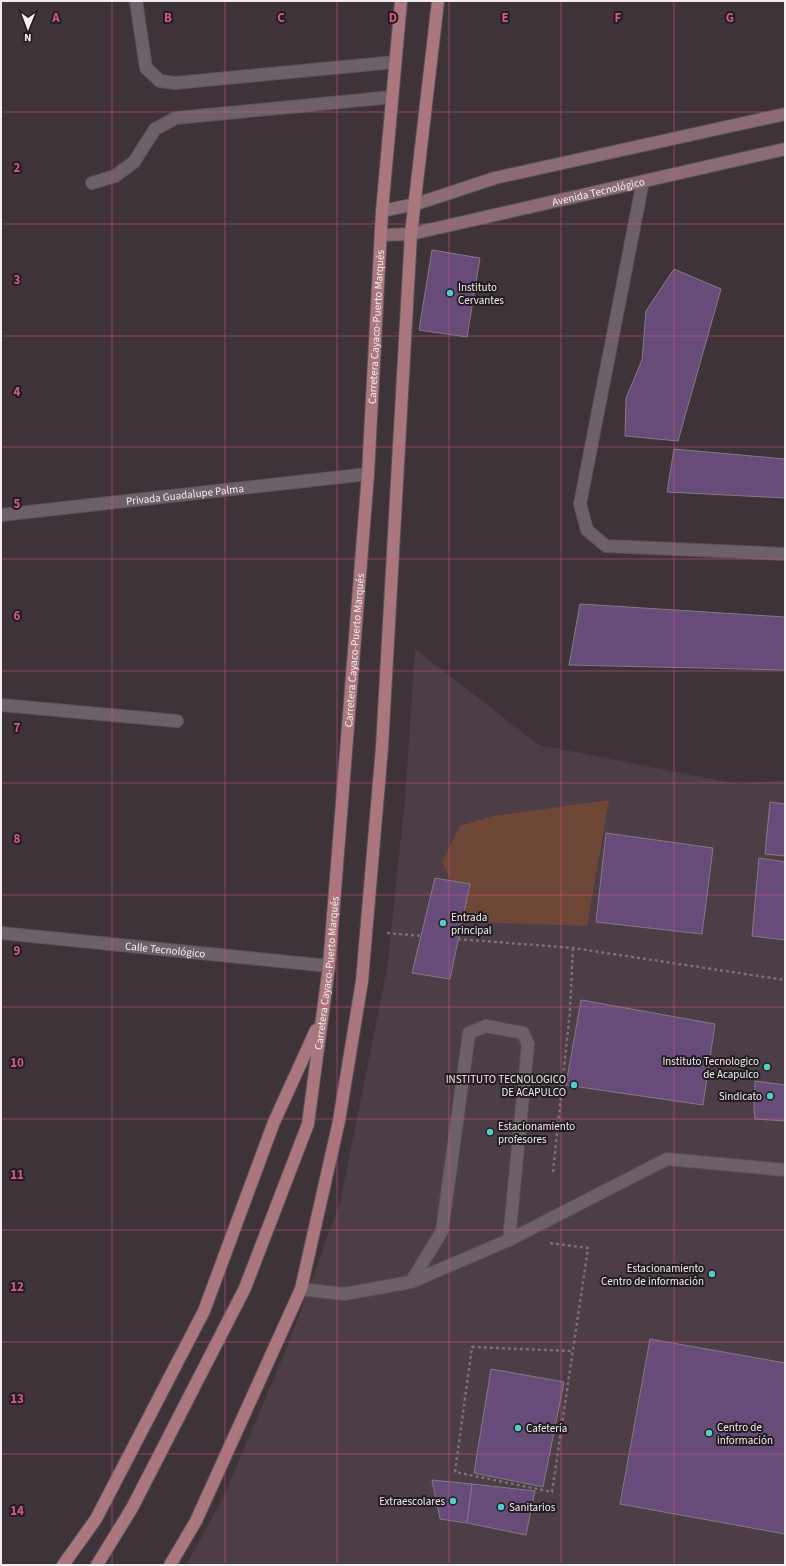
<svg xmlns="http://www.w3.org/2000/svg" width="786" height="1566" viewBox="0 0 786 1566" font-family="'Source Sans 3',sans-serif">
<style>
.built{fill:#4c3d46}
.green{fill:#6f4737}
.building{fill:#674b78;stroke:#827c86}
.lines{fill:none;stroke-linecap:round;stroke-linejoin:round}
.service-casing{stroke:#5a5256;stroke-width:14}
.minor-casing{stroke:#5a5256;stroke-width:14}
.secondary-casing{stroke:#5a5256;stroke-width:14}
.primary-casing{stroke:#5a5256;stroke-width:14}
.path{stroke:#7a7176;stroke-width:2.5;stroke-dasharray:3 3;stroke-linecap:butt}
.service{stroke:#6c6168;stroke-width:12}
.minor{stroke:#6c6168;stroke-width:12}
.secondary{stroke:#8b6c74;stroke-width:12}
.primary{stroke:#aa777f;stroke-width:12}
.grid{fill:none;stroke:#d15888;stroke-width:1;stroke-opacity:0.55}
.poi-dot{fill:#53cdc9;stroke:#211c1f;stroke-width:1.5}
.labels{text-anchor:middle;dominant-baseline:central;stroke-width:4;stroke-linejoin:round;paint-order:stroke}
.street-label{font-size:11px;fill:#f4edf1;stroke:#211c1f}
.poi-label{font-size:11px;fill:#f4edf1;stroke:#211c1f;text-anchor:start}
.grid-label{font-size:13px;text-anchor:middle;font-weight:bold;fill:#d15888;stroke:#211c1f;stroke-width:4;stroke-linejoin:round;paint-order:stroke}
</style>
<rect width="100%" height="100%" fill="#3d3339"/>
<polygon class="built" points="415,649 539,745 739,784 785,780 785,1565 186,1565 222,1500 290,1340 340,1202 387,968 405,799"/>
<polygon class="green" points="609,800 587,926 471,922 442,862 460,826 493,816"/>
<g class="building">
<polygon points="432,250 480,258 467,337 419,330"/>
<polygon points="674,269 721,289 678,441 625,436 626,398 642,360 646,311"/>
<polygon points="674,449 785,459 785,498 667,492"/>
<polygon points="580,604 785,617 785,670 569,665"/>
<polygon points="770,802 785,804 785,856 765,854"/>
<polygon points="606,833 713,848 702,934 596,922"/>
<polygon points="759,858 785,862 785,940 752,936"/>
<polygon points="435,878 470,884 450,979 412,973"/>
<polygon points="581,1000 715,1024 703,1105 566,1085"/>
<polygon points="755,1081 785,1085 785,1121 755,1119 754,1108"/>
<polygon points="650,1339 785,1363 785,1534 620,1504"/>
<polygon points="491,1369 564,1382 543,1487 474,1473"/>
<polygon points="432,1480 472,1484 467,1523 440,1519"/>
<polygon points="472,1484 535,1491 526,1535 467,1523"/>
</g>
<g class="lines">
<g class="service-casing">
<g id="service">
<polyline points="411,1282 442,1231 469,1033 486,1026 523,1033 528,1044 509,1240"/>
<polyline points="301,1289 344,1294 411,1282 509,1240 667,1159 785,1170"/>
</g>
</g>
<g class="minor-casing">
<g id="minor">
<polyline points="136,1 146,68 160,81 175,83 395,62"/>
<polyline points="643,181 580,504 587,530 606,546 785,554"/>
<polyline points="92,183 115,176 134,162 155,129 176,118 392,97"/>
<path id="s1" d="M1,515L368,474"/>
<polyline points="1,705 177,721"/>
<path id="s2" d="M1,933L329,966"/>
</g>
</g>
<g class="secondary-casing">
<g id="secondary">
<polyline points="382,211 416,204 495,178 785,114"/>
<path id="s3" d="M382,235L411,234L785,149"/>
</g>
</g>
<g class="primary-casing">
<g id="primary">
<polyline points="63,1565 96,1519 204,1311 274,1122 316,1030"/>
<path id="s4" d="M97,1565L132,1508L245,1288L308,1124L329,966L368,474L382,211L401,1"/>
<polyline points="170,1565 196,1521 301,1289 339,1121 362,981 382,747 411,234 438,1"/>
</g>
</g>
<g class="path">
<polyline points="387,933 422,936"/>
<polyline points="458,939 573,948 785,980"/>
<polyline points="553,1172 570,1011 573,948"/>
<polyline points="550,1243 588,1248 552,1492 455,1472 472,1347 572,1351"/>
</g>
<use href="#service" class="service"/>
<use href="#minor" class="minor"/>
<use href="#secondary" class="secondary"/>
<use href="#primary" class="primary"/>
</g>
<path class="grid" d="M112,1V1565M225,1V1565M337,1V1565M449,1V1565M561,1V1565M674,1V1565M1,112H785M1,224H785M1,336H785M1,447H785M1,559H785M1,671H785M1,783H785M1,895H785M1,1007H785M1,1119H785M1,1230H785M1,1342H785M1,1454H785"/>
<g class="poi-dot">
<circle cx="450" cy="293" r="4"/>
<circle cx="443" cy="923" r="4"/>
<circle cx="767" cy="1067" r="4"/>
<circle cx="574" cy="1085" r="4"/>
<circle cx="770" cy="1096" r="4"/>
<circle cx="490" cy="1132" r="4"/>
<circle cx="712" cy="1274" r="4"/>
<circle cx="518" cy="1428" r="4"/>
<circle cx="709" cy="1433" r="4"/>
<circle cx="453" cy="1501" r="4"/>
<circle cx="501" cy="1507" r="4"/>
</g>
<g class="labels">
<g class="street-label">
<text stroke="none"><textPath href="#s3" startOffset="221">Avenida Tecnológico</textPath></text>
<text stroke="none"><textPath href="#s4" startOffset="1290">Carretera Cayaco-Puerto Marqués</textPath></text>
<text stroke="none"><textPath href="#s1" startOffset="185">Privada Guadalupe Palma</textPath></text>
<text stroke="none"><textPath href="#s4" startOffset="966">Carretera Cayaco-Puerto Marqués</textPath></text>
<text stroke="none"><textPath href="#s2" startOffset="165">Calle Tecnológico</textPath></text>
<text stroke="none"><textPath href="#s4" startOffset="642">Carretera Cayaco-Puerto Marqués</textPath></text>
</g>
<g class="poi-label">
<text x="458" y="287">Instituto<tspan x="458" dy="13">Cervantes</tspan></text>
<text x="451" y="917">Entrada<tspan x="451" dy="13">principal</tspan></text>
<text x="759" y="1061" text-anchor="end">Instituto Tecnologico<tspan x="759" dy="13">de Acapulco</tspan></text>
<text x="566" y="1079" text-anchor="end">INSTITUTO TECNOLOGICO<tspan x="566" dy="13">DE ACAPULCO</tspan></text>
<text x="762" y="1096" text-anchor="end">Sindicato</text>
<text x="498" y="1126">Estacionamiento<tspan x="498" dy="13">profesores</tspan></text>
<text x="704" y="1268" text-anchor="end">Estacionamiento<tspan x="704" dy="13">Centro de información</tspan></text>
<text x="717" y="1427">Centro de<tspan x="717" dy="13">información</tspan></text>
<text x="526" y="1428">Cafetería</text>
<text x="445" y="1501" text-anchor="end">Extraescolares</text>
<text x="509" y="1507">Sanitarios</text>
</g>
</g>
<g class="grid-label">
<text x="56" y="22">A</text>
<text x="168" y="22">B</text>
<text x="281" y="22">C</text>
<text x="393" y="22">D</text>
<text x="505" y="22">E</text>
<text x="618" y="22">F</text>
<text x="730" y="22">G</text>
<text x="17" y="172">2</text>
<text x="17" y="284">3</text>
<text x="17" y="396">4</text>
<text x="17" y="508">5</text>
<text x="17" y="620">6</text>
<text x="17" y="732">7</text>
<text x="17" y="843">8</text>
<text x="17" y="955">9</text>
<text x="17" y="1067">10</text>
<text x="17" y="1179">11</text>
<text x="17" y="1291">12</text>
<text x="17" y="1403">13</text>
<text x="17" y="1515">14</text>
</g>
<rect width="786" height="1566" fill="none" stroke="#f4edf1" stroke-width="4"/>
<g transform="translate(28 28) rotate(181)" stroke="#211c1f" stroke-width="3" paint-order="stroke">
<path d="M0-3L7 15L0 10L-7 15Z" fill="#f4edf1"/>
<text y="-6" font-size="11" font-weight="bold" text-anchor="middle" fill="#f4edf1">N</text>
</g>
</svg>
